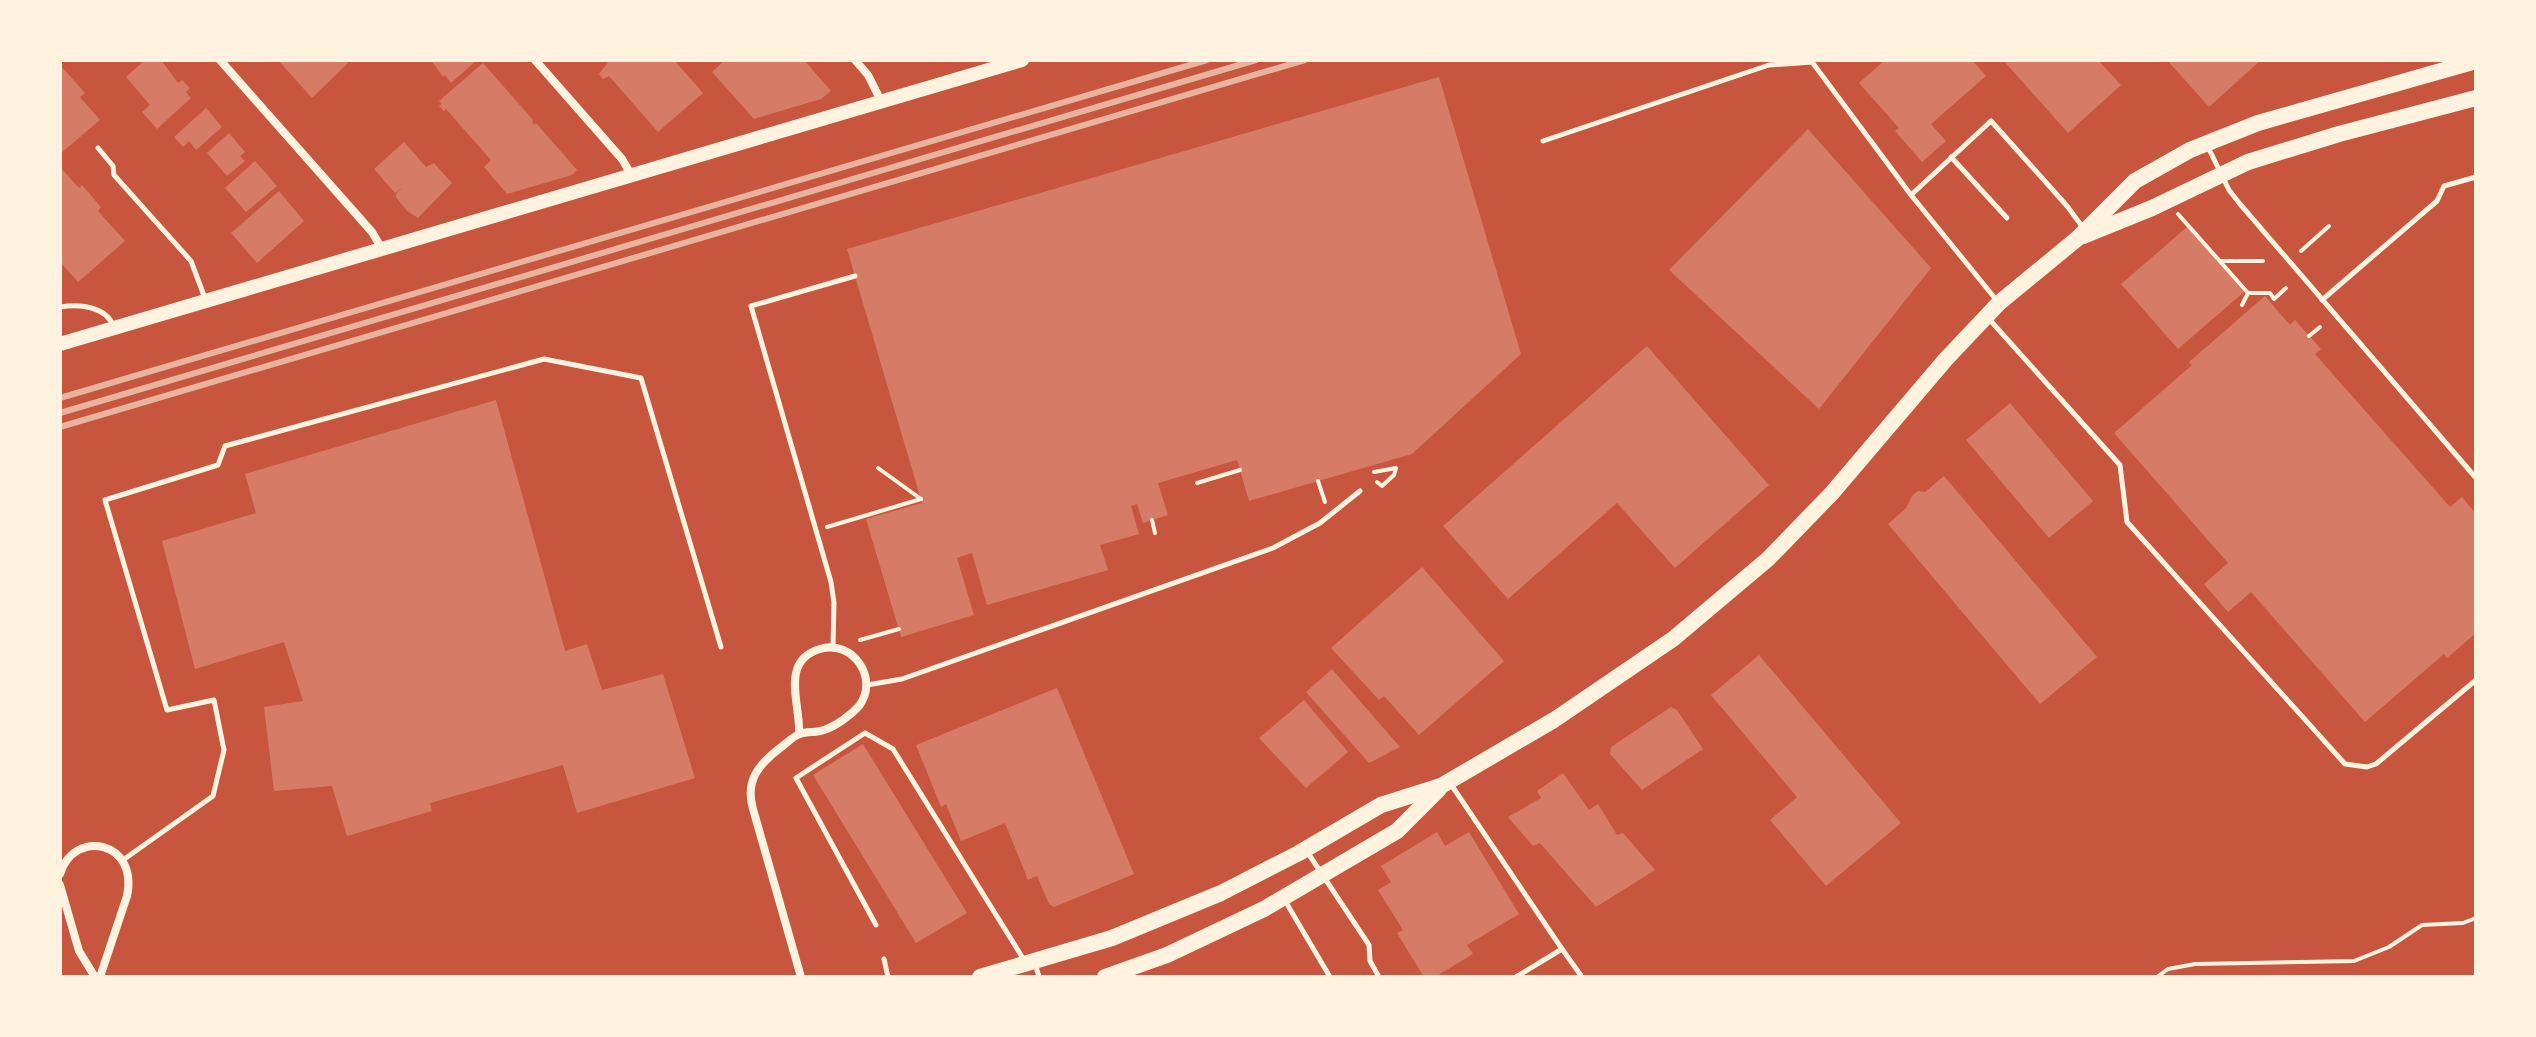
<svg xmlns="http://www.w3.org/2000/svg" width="2536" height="1037" viewBox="0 0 2536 1037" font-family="'DM Sans',sans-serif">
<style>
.building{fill:#d67c66}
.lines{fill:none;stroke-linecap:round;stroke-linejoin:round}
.path{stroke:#fff3e0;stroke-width:4}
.service{stroke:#fff3e0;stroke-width:5}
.minor{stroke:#fff3e0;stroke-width:8}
.tertiary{stroke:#fff3e0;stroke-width:14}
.primary{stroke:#fff3e0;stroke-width:16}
.rail{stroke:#e9b49f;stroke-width:6}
</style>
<rect width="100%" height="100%" fill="#c8553d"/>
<g class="building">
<polygon points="145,60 161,60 178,83 182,80 190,88 186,92 191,98 157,129 142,112 150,105 126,77"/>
<polygon points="278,60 345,60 348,63 312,98"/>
<polygon points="431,60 477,60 451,83 445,75 443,77"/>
<polygon points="610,60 674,60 703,93 658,132 609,76 603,79 599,74"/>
<polygon points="725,60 804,60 831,91 821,99 754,119 712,72"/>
<polygon points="1885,60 1972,60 1986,76 1931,124 1946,141 1922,162 1895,131 1899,128 1859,83"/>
<polygon points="2003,60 2098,60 2121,85 2068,133"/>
<polygon points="2167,60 2261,60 2209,107"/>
<polygon points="483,63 533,120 532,122 534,125 536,123 577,170 572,175 507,194 484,167 491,160 446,109 444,111 439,106 442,104 439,101"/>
<polygon points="60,65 85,93 80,97 100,120 60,154"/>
<polygon points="1439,77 1521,354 1412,454 1249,501 1237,460 1158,483 1168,515 1143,523 1137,504 1131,506 1139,534 1100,545 1108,570 987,605 972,553 957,558 974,615 901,637 866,519 922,503 847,249"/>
<polygon points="206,108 222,127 196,150 189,141 183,147 174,137"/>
<polygon points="1808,129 1931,268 1819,409 1669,270"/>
<polygon points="229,133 245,152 240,156 245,161 227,176 207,153"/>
<polygon points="404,142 426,167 434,163 452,183 418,218 407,211 396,197 396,194 402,188 395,193 374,169"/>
<polygon points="255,161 277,186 246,212 225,188"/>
<polygon points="60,167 79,188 82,185 101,207 98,211 125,241 78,282 60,262"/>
<polygon points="279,191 304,221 257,263 231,233"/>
<polygon points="2187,227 2244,292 2178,349 2121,284"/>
<polygon points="2265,296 2290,325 2295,320 2321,349 2315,354 2450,507 2462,497 2476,514 2476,633 2447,658 2444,654 2365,722 2251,592 2228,612 2204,584 2228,563 2114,433 2192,365 2189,362"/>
<polygon points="1647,346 1769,485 1675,568 1617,503 1508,599 1443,526"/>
<polygon points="496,400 565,651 587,644 602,690 663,674 695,778 577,813 563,765 430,803 432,811 347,836 332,786 274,791 264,707 303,701 284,642 195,669 162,541 256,513 245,474"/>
<polygon points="2010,403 2093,501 2049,538 1966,440"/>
<polygon points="1944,476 2097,657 2040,704 1888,524 1906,508 1912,496 1918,491 1925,492"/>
<polygon points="1422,567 1504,661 1419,735 1384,696 1379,700 1331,648"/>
<polygon points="1759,655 1901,823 1826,886 1770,820 1797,797 1711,695"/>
<polygon points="1332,669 1400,747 1369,763 1306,692"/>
<polygon points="1057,688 1134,874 1054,907 1049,904 1037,876 1028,880 1005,823 961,841 946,804 941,807 916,745"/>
<polygon points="1304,700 1348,752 1306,788 1259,738"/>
<polygon points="1671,707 1677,710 1703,749 1642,790 1610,754 1611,747"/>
<polygon points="863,744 967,913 916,943 813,775"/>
<polygon points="1563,773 1589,810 1598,804 1617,835 1623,833 1655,870 1596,907 1540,843 1533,846 1508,817 1541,798 1537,791"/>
<polygon points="1437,832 1445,846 1469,832 1519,914 1467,945 1473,954 1435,977 1424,977 1397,933 1403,930 1378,890 1391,882 1381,866"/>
</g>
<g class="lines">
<g class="path">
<polyline points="2178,214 2248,293 2270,293 2274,299 2286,288"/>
<polyline points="2301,251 2329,226"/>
<polyline points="2220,261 2263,261"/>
<polyline points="2242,305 2248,293"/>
<polyline points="2309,336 2320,327"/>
<polyline points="878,468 921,499"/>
<polyline points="1374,472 1396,468 1394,475 1382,486 1377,482"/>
<polyline points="1318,481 1325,502"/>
<polyline points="1197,483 1240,470"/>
<polyline points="1152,520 1155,533"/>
<polyline points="827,527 921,499"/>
<polyline points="860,640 899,629"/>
<polyline points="2157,977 2168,969 2195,964 2354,961 2389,947 2422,925 2463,923 2476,918"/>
</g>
<g class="service">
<polyline points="1814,60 1812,62 1911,195 1998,302"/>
<polyline points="1543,141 1769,65 1812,62"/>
<polyline points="2207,145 2229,190 2240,204 2476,478"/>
<polyline points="98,148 113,166 114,175 191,261 206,301"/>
<polyline points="1951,157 2007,218"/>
<polyline points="1911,195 1991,121 2067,206 2084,229"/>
<polyline points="2322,300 2437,201 2444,186 2476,177"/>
<path d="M60,307C80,304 106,306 114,327"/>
<polyline points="1989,319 2120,465 2127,522 2345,764 2367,767 2376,764 2476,680"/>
<polyline points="833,647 834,603 831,582 751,306 855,276"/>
<polyline points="867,685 902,679 1273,548 1320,523 1360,491"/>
<polyline points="1450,783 1562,949 1516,977"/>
<polyline points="1308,853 1369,945 1370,961 1379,977"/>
<polyline points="123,860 213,796 224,750 214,700 167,710 105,500 218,465 225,446 544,359 641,378 721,647"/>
<polyline points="1284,899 1330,977"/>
<polyline points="876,925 796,778 865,733 893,749 1024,960"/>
<polyline points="1562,949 1582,977"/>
<polyline points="884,959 888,977"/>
<polyline points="1035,963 1039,977"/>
</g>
<g class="minor">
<polyline points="220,60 372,232 382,249"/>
<polyline points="535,60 622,159 632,176"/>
<polyline points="855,60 868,75 881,101"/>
<path d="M799,734C801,705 779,661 820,649C852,639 880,678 859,706C851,715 836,726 824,730C816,733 807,731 800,734C793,736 786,744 780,748C758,765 745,781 753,809L801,977"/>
<path d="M60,874C74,828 139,841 127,896L100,977"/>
<polyline points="60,885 79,951 95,977"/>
</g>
<polyline class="tertiary" points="60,344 1022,60"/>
<g class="primary">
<polyline points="2083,236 2152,208 2248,162 2339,134 2476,98"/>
<polyline points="980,977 1112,938 1221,893 1299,853 1381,805 1441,786 1554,720 1673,639 1768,559 1832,493 1946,359 1999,303 2078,238 2135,181 2190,150 2258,123 2476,61"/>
<polyline points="1105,977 1167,955 1264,909 1397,831 1439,789"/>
</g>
<g class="rail">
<polyline points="60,398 1207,60"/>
<polyline points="60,413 1256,60"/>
<polyline points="60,427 1305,60"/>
</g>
</g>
<rect width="2536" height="1037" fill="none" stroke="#fff3e0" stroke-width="124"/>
</svg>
